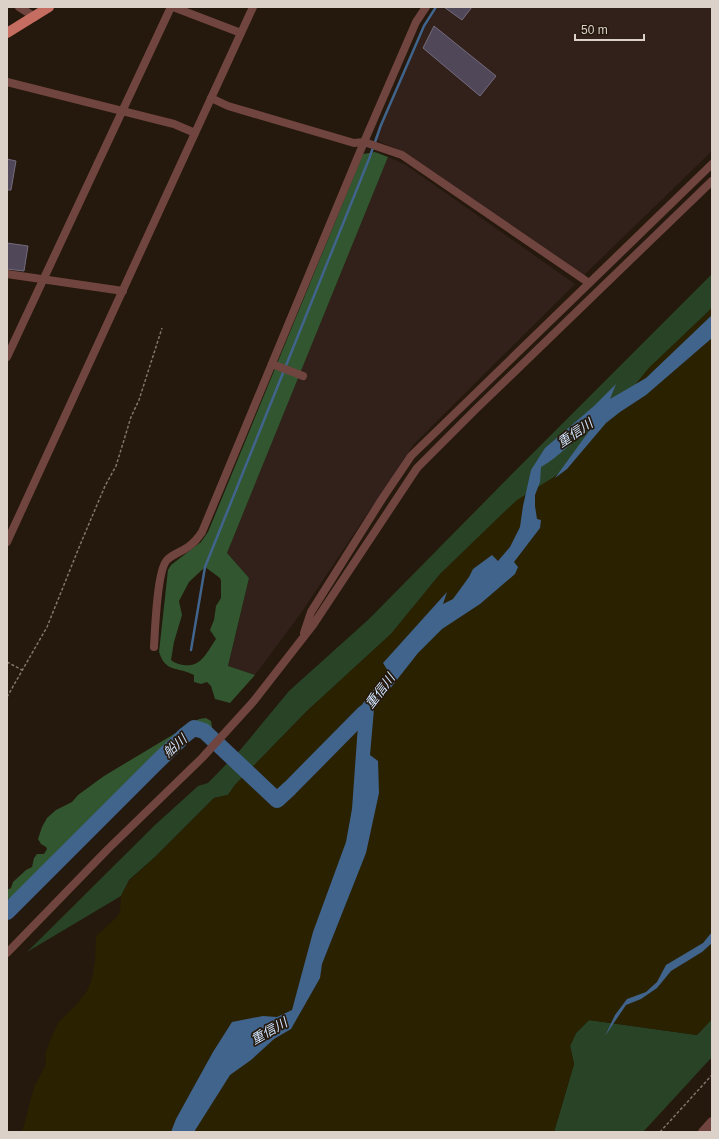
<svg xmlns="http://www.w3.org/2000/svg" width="719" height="1139" viewBox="0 0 719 1139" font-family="Arial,'Noto Sans JP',sans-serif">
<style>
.industrial{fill:#32211b}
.green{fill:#284326}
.forest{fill:#32562f;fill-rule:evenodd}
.sand{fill:#2a2101}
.water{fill:#41648c}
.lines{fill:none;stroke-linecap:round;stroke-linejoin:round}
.stream{stroke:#41648c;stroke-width:2.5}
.river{stroke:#41648c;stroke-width:16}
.building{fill:#504758;stroke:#746b7d}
.path{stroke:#81766c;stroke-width:1.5;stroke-dasharray:3 2;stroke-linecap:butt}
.minor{stroke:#70453f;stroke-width:8}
.tertiary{stroke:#70453f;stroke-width:10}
.primary{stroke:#c66d61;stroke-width:10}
.labels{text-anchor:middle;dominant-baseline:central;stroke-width:3.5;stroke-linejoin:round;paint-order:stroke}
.water-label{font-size:13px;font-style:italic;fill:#cfe5ff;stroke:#25180c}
</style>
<rect width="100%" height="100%" fill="#25180c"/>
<g class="industrial">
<polygon points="438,7 712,7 712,151 583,276 404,152 380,142 375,138 425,28"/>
<polygon points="388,157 406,165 575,284 414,444 301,613 255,675 228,667 249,578 227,553"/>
</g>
<g class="green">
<polygon points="712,274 712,308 649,368 569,465 441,573 391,634 307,711 235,785 228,795 214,798 155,857 129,880 121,896 27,952 155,825 198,786 208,783 241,749 289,691 369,619 509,477"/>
<polygon points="712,1019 712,1057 643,1132 554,1132 574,1064 570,1046 576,1033 589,1020 697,1035"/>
</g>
<g class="forest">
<path d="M375,152L388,157L227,553L249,578L228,666L255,675L230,703L215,699L211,686L207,682L201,684L194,682V675C176,666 166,673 159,652L168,570L171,565L201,542L208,532L363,154ZM205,567L220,578L221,581V598L216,606L214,620L210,630L216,639C207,652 201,668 183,665C178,664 175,663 171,660L174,642L182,615L179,601L189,582Z"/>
<path d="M206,718L211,721L212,727L209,729C200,727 197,726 189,730L145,770L15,898L11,900L7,898V890L11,888L13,882L26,870L32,867L34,858L37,854H44L47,849L46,847L41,844L38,839L42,827L47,818L56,810L72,802L78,795L104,776L199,719Z"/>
</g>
<polygon class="sand" points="712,308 712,1019 697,1035 589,1020 576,1033 570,1046 574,1064 554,1132 22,1132 34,1087 46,1064 45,1055 52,1036 58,1023 76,1005 87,991 92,979 95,961 96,936 117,917 120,912 121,896 129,881 155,857 214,798 228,795 235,785 307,711 391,634 441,573 502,514 517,500 554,477 569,465 649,368"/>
<g class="water">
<path d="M712,315V338L646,395L620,412L606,423L567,469L555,478L592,427C574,438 560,457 541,467L540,482L535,495V506L537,519L541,520L540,528L514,562L518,567L515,574L480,604L442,629L418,653L374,709L370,755L378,761L379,793L366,853L322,964L320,978L291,1029L274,1039L251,1060L230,1075L194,1132H171L176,1119L213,1052L232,1022L263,1016L277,1017L292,1010L313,932L346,842L352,809L358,725L357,711L388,671L383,663L447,592L443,604L453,599L469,577L473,569L492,555L498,561L510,547L520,527L523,506L531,470L545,448L594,406L616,384L610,399L646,378Z"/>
<polygon points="712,932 712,943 702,952 671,971 657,988 641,999 626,1005 605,1036 615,1015 627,999 646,992 657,982 666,965 703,943"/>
</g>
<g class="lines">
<polyline class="stream" points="191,650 205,567 369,159 381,125 424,26 436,7"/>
<polyline class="river" points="7,912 153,766 185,735 194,728 204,731 277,800 290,788 364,713"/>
</g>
<g class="building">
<polygon points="444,7 472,7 462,20"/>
<polygon points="434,26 496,76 480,96 423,48"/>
<polygon points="7,159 16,161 11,190 7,190"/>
<polygon points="7,243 28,246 24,271 7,269"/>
</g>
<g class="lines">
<g class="path">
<polyline points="7,662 22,670"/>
<polyline points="7,697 47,627 80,545 105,486 116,466 131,417 139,400 162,328"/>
<polyline points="660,1132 712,1075"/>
</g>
<g class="minor">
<polyline points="19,7 35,17"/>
<polyline points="173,7 241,33"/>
<polyline points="7,82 174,124 195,133"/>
<polyline points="211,98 228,106 354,143 364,142 402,155 589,283"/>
<polyline points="7,274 123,291"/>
<polyline points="7,357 171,7"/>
<polyline points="272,364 303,376"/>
<polyline points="7,542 253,7"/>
<polyline points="304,633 311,612 382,499 411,456 712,164"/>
<path d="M154,647C155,631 157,570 167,560C173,554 181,552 188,547C194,543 198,538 202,532L364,142L416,22L426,7"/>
<polyline points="7,953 108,849 202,758 253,702 313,625 417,468 476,409 712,181"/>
</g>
<polyline class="tertiary" points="703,1132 712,1122"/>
<polyline class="primary" points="7,33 49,7"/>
</g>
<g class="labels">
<g class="water-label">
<text transform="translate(575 433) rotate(-34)">重信川</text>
<text transform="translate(380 691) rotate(-53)">重信川</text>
<text transform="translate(175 746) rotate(-42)">船川</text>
<text transform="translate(269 1031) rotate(-30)">重信川</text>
</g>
</g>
<rect width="719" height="1139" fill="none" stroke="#dbd1c9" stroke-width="16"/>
<path d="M575 34v6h69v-6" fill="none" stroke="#dbd1c9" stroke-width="2"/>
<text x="581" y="34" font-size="12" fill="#dbd1c9" stroke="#25180c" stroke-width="3" paint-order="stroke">50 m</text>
</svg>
